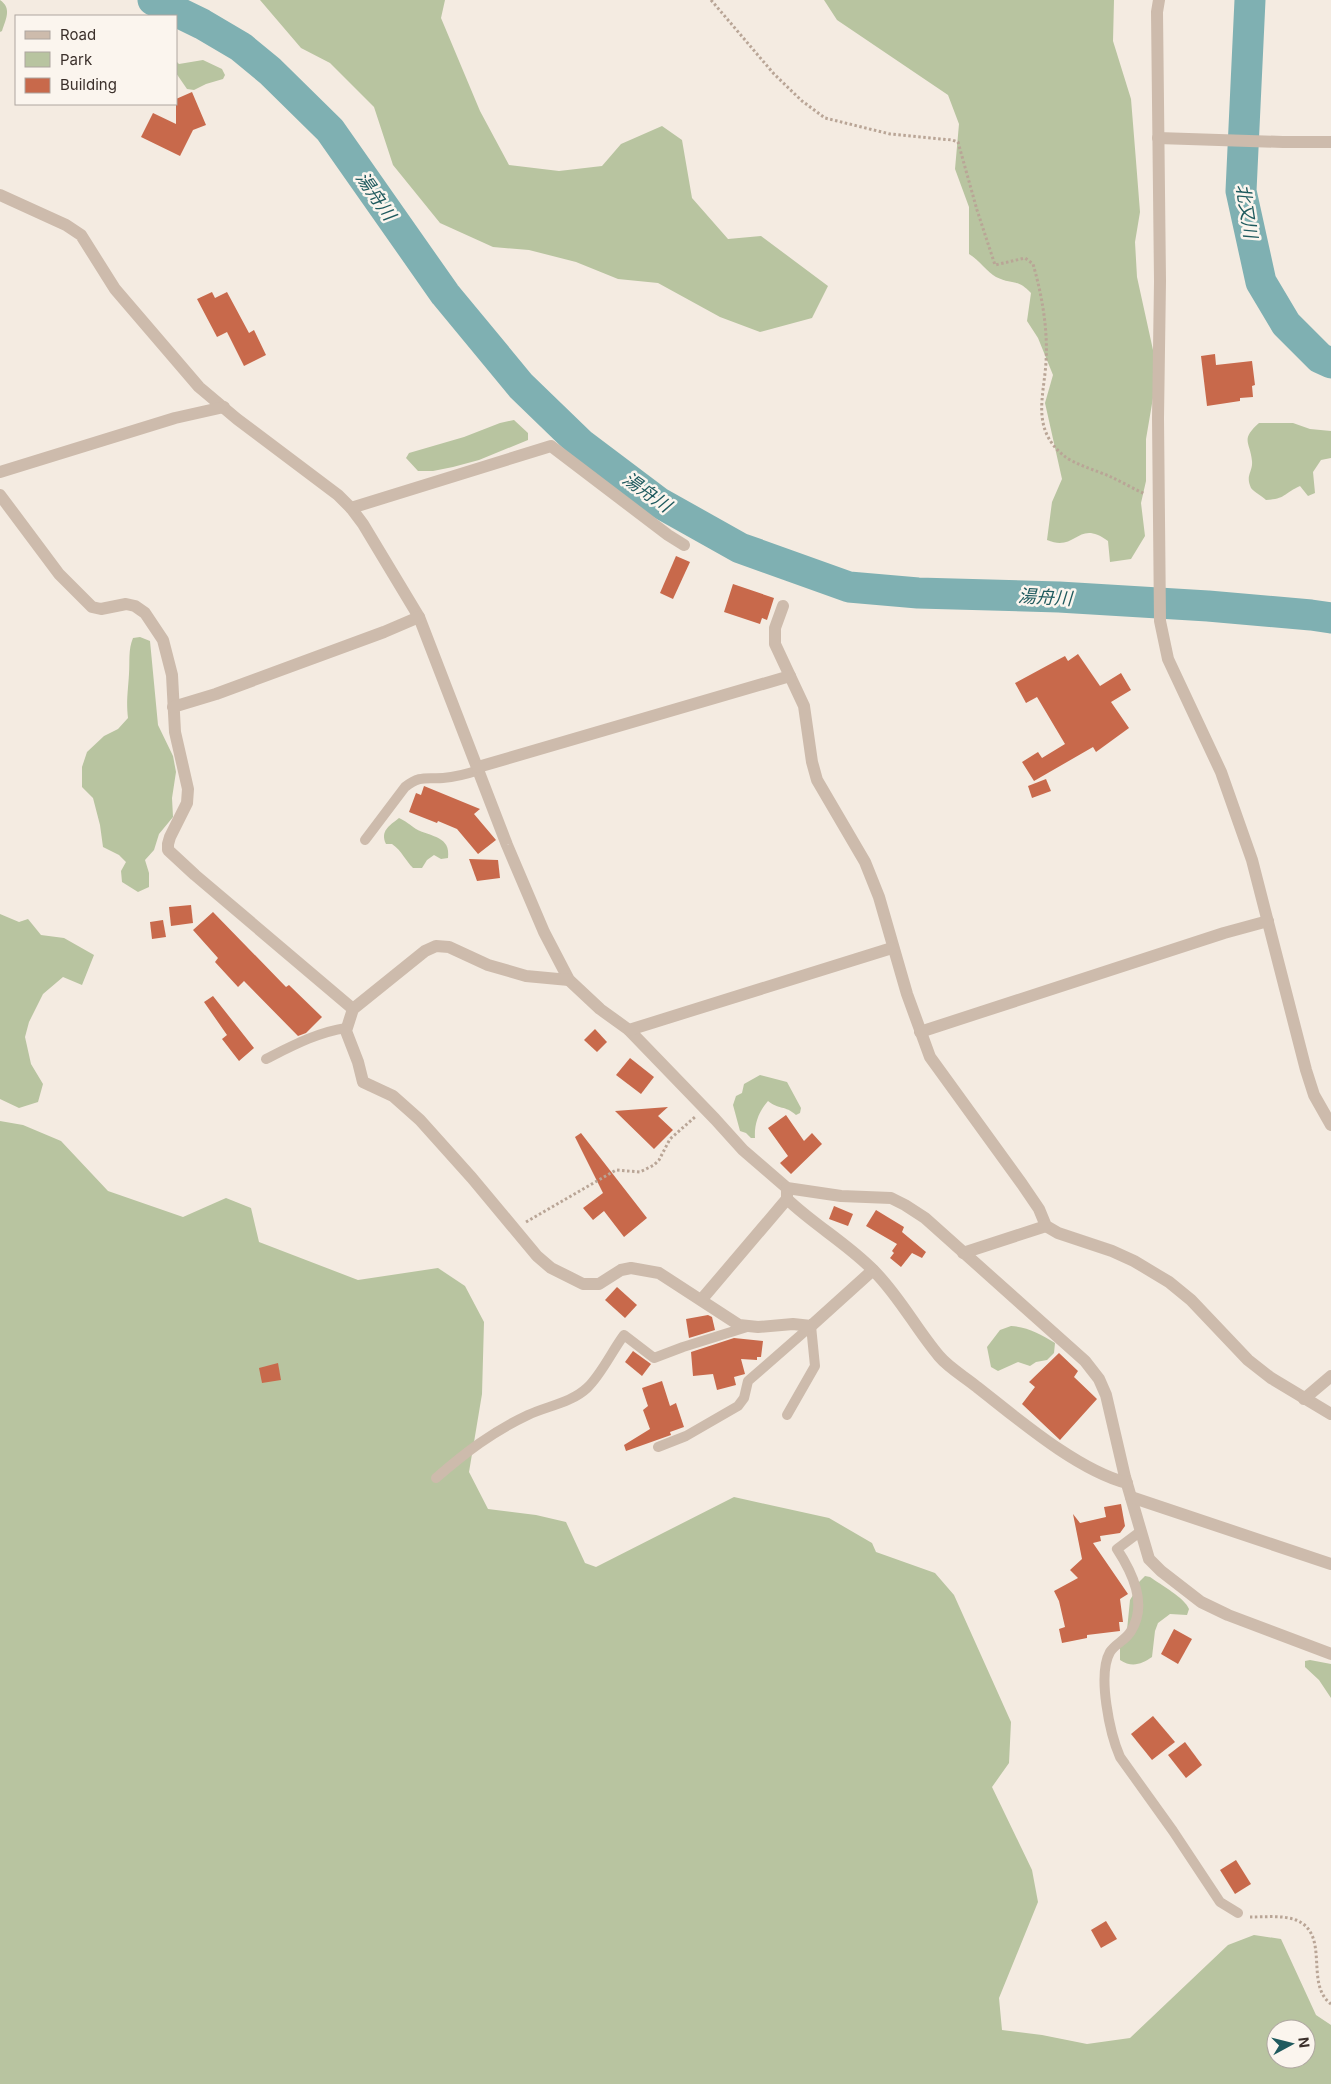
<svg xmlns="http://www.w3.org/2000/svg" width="1331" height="2084" viewBox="0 0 1331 2084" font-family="Inter,'Noto Sans JP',sans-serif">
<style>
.green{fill:#b8c4a0;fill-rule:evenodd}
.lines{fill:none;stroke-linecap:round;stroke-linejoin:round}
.river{stroke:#7fb0b2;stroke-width:31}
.building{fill:#c8694b}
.path{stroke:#b9a596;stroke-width:3;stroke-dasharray:2.5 2.5;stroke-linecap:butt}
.lane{stroke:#cdbbac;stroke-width:10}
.street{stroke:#cdbbac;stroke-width:12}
.labels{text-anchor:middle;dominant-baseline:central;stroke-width:5;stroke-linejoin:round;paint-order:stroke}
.water-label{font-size:18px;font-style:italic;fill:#1f5a5e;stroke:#fbf5ee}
</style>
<rect width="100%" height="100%" fill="#f4ebe1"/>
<g class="green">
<path d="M0,0C12,8 6,19 2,31L0,32Z"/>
<polygon points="260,0 445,0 441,18 480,111 509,165 559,171 602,166 621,144 662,126 682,140 692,198 728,239 761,236 828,286 812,318 760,332 720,317 658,283 618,279 576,262 529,250 493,247 440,223 393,165 374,107 330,63 301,48"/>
<path d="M824,0H1114L1113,41L1131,99L1136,161L1140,212L1135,242L1137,277L1153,350L1154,392L1146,439V481L1141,503L1145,536L1131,559L1110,562L1108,541C1077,518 1077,553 1047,540L1052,502L1062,479L1045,403L1053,375L1038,338L1027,321L1031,293C1017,278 1012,285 996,277C988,273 979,260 969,254V207L955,169L959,124L948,95L837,20Z"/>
<polygon points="203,60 222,69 225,75 223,79 206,84 194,90 187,89 176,73 176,61 179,64"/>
<polygon points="514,420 528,433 528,440 479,460 453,467 433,471 418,471 406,458 409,453 464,437 500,423"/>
<path d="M1259,423H1293L1310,429L1331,431V458L1321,460L1313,472L1315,493L1308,496L1300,486C1284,493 1286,499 1266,500C1262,496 1254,492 1251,488C1245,475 1253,472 1252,461C1250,441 1240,440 1259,423Z"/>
<path d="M140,637L150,641L158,725L173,756L176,772L172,798L173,817L159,834L154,850L145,860L149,873V887L138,892L122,882L121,871L126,862L119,855L103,847L100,825L93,798L82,787V767L87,752L104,736L118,729L128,718C126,701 128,691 129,674C130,661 128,650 133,638Z"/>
<path d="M399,818C406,821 410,825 416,829C431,837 451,836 448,858L441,859L434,855L427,860L422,868H413C405,860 402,851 392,844H386C380,831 389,826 399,818Z"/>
<polygon points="0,914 19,922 28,919 41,935 64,938 94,955 82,985 63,977 43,994 29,1022 25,1037 31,1064 43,1084 38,1102 19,1108 0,1099"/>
<path d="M760,1075L787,1082L801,1108L800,1113L796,1115C785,1105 779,1110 768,1101C759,1111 754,1124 755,1138H751L746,1133L740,1131L733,1105L736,1096L742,1093L744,1084Z"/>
<path d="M0,1121L23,1125L61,1141L108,1191L183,1217L226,1198L251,1208L259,1242L358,1280L438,1268L465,1286L484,1322L482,1394L469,1472L488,1509L536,1515L566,1522L585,1563L596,1567L734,1497L829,1518L872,1543L876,1552L935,1573L954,1595L1011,1722L1009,1763L992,1787L1032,1870L1038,1902L999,1998L1002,2030L1042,2035L1087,2044L1130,2038L1228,1945L1254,1935L1281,1939L1316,2015L1331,2025V2084H0ZM1276,2029H1306V2059H1276Z"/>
<path d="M1011,1326C1028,1327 1040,1334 1055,1343L1054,1353L1047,1360L1036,1362L1030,1366L1018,1362L998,1371L991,1367L987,1347L1000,1330Z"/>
<path d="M1145,1576L1150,1577C1161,1585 1185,1598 1189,1609L1187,1615L1170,1614L1158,1623L1155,1631L1152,1657C1142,1664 1132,1668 1120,1660V1647L1127,1630L1130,1600L1133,1595V1588Z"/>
<polygon points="1310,1660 1331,1664 1331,1698 1319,1680 1305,1667 1305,1661"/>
</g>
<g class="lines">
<g class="river">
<polyline points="153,0 202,24 241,47 270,71 330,130 445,294 521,386 581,444 658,502 740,548 849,587 918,593 1059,597 1208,606 1311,615 1331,618"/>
<polyline points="1250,0 1241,191 1261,282 1286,324 1320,358 1331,363"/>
</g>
</g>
<g class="building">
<polygon points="192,92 206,125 193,130 180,156 141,137 153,113 176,124 176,99"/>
<polygon points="212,292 215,298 227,292 249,333 254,330 266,355 244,366 227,332 217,337 197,299"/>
<polygon points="1215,354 1216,365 1252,361 1255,385 1252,386 1253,397 1240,398 1240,401 1207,406 1201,356"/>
<polygon points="676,556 690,562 673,599 660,593"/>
<polygon points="733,584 774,598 767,620 762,618 760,624 724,612"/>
<polygon points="1078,654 1100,686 1121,673 1131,690 1111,702 1129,728 1096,752 1093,747 1034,781 1022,762 1038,752 1042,758 1065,744 1037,697 1026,703 1015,683 1065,656 1068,661"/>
<polygon points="1046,779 1051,791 1032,798 1028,786"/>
<polygon points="424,786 480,809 474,814 496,840 478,854 457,829 438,821 437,823 409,812 416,793 421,795"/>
<polygon points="469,859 498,860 500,878 477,881"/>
<polygon points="191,905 193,923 171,926 169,907"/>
<polygon points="213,912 286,987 289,985 322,1017 306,1033 298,1036 244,981 238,987 215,962 218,958 193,930"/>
<polygon points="163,920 166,937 152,939 150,922"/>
<polygon points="213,996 254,1048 239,1061 222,1039 227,1035 204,1002"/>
<polygon points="595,1029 607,1042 597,1052 584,1040"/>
<polygon points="630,1058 654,1077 641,1094 616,1075"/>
<polygon points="668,1107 658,1116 673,1130 654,1149 615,1111"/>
<polygon points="786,1115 804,1141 812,1133 822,1144 791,1174 780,1163 788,1156 768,1128"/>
<polygon points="581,1133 647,1218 624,1237 604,1211 593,1220 583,1208 603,1193 575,1137"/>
<polygon points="834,1206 853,1214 848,1226 829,1219"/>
<polygon points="876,1210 904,1227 902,1232 926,1252 922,1258 912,1253 901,1267 890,1258 894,1253 892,1251 897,1244 866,1226"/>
<polygon points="617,1287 637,1305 625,1318 605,1300"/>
<polygon points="708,1315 712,1317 715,1330 689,1338 686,1319"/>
<polygon points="734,1338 763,1341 761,1357 757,1357 757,1360 741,1359 745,1374 734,1377 736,1385 717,1390 713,1374 693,1376 691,1352"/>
<polygon points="633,1351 651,1364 642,1376 625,1362"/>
<polygon points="1059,1353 1078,1371 1074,1377 1097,1399 1060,1440 1022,1404 1035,1387 1029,1382"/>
<polygon points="278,1363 281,1380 262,1383 259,1368"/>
<polygon points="662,1381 670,1406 676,1403 684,1427 670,1432 671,1435 626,1451 624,1445 650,1429 643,1410 648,1406 642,1388"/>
<polygon points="1121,1504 1125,1526 1120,1533 1100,1536 1101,1541 1093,1543 1128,1594 1120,1599 1123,1622 1119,1622 1120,1631 1087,1635 1087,1638 1062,1643 1059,1629 1065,1627 1059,1601 1054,1591 1078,1578 1070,1570 1082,1559 1073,1514 1080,1523 1106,1517 1104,1507"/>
<polygon points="1174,1629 1192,1639 1178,1664 1161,1654"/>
<polygon points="1153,1716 1175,1742 1152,1760 1131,1734"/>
<polygon points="1185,1742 1202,1765 1186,1778 1168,1755"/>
<polygon points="1236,1860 1251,1884 1235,1894 1220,1870"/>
<polygon points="1106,1921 1117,1939 1101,1948 1091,1930"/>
</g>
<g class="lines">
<g class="path">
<path d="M711,0L774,74L802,101L825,118L890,134L952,140L958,142L977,210L995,265L1025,258L1033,264C1042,295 1048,329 1046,362C1044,396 1031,428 1063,455C1075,465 1096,470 1111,477C1122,482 1134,489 1145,494"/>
<polyline points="526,1222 616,1170 640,1172 654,1165 659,1160 670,1139 695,1117"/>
<path d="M1250,1917C1264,1917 1283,1915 1296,1920C1331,1934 1304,1984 1331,2004"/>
</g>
<g class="lane">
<path d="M365,840L405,787C420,775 426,779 443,778C456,777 467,774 479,770"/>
<path d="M266,1059C292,1046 318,1032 346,1028"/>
<polyline points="787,1415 815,1366 811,1326"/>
<polyline points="658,1447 686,1436 738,1406 744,1398 748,1381 811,1326"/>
<path d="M436,1478C466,1452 492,1432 528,1415C547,1406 571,1403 587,1388C601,1375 612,1351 624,1335L654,1358L683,1347L747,1327"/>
<path d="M1141,1531L1117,1549C1132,1572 1148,1604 1131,1631C1126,1640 1115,1644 1110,1652C1097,1675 1110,1734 1120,1757L1173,1831L1220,1902L1238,1913"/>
</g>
<g class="street">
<polyline points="1159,0 1157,12 1160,281 1158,418 1160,621 1168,659 1221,772 1252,860 1306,1070 1314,1095 1331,1125"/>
<polyline points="1158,138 1283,142 1331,142"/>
<polyline points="0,195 66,225 81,235 115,289 199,387 237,419 338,495 351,508 363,524 419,617 507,845 544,932 569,980 600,1009 629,1030 715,1119 743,1150 787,1188 841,1196 891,1198 905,1205 925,1218 1085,1361 1099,1379 1106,1395 1125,1477 1149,1559 1161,1571 1201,1602 1228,1615 1331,1654"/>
<polyline points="0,472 175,418 224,407"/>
<polyline points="0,495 59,574 92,607 101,609 126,604 135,606 145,613 163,640 172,675 175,732 188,789 187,803 170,837 168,844 168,850 195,875 353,1009"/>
<polyline points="351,508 551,446 668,535 684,545"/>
<polyline points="783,606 775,628 775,644 804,706 812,762 817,780 865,862 879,897 907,994 930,1057 1022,1184 1039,1209 1046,1226 1058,1233 1112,1251 1134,1261 1169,1282 1191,1300 1248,1360 1271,1378 1331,1414"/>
<polyline points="173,707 216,694 384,632 419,617"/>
<polyline points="478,767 790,676"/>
<polyline points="569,980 526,976 488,965 449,947 436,946 425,951 353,1009 346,1031 358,1062 363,1082 393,1096 420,1120 472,1178 537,1256 551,1268 583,1284 599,1284 621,1270 631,1268 659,1273 739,1325 758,1327 793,1324 811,1326 873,1270"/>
<polyline points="629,1030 892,948"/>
<polyline points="920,1032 1224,933 1268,921"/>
<path d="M787,1188V1199C814,1225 848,1244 874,1271C900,1297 916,1329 939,1356C949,1368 965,1377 977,1387C1018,1419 1077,1470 1127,1483"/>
<polyline points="963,1253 1046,1226"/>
<polyline points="702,1299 787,1199"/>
<polyline points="1304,1399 1331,1376"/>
<polyline points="1131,1497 1331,1564"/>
</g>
</g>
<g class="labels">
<g class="water-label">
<text transform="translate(376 196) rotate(55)">湯舟川</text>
<text transform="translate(1247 211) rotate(81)">北又川</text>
<text transform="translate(647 492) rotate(35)">湯舟川</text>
<text transform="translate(1045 597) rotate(3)">湯舟川</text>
</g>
</g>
<rect x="15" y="15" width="162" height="90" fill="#fbf5ee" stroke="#aea6a0"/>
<rect x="25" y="31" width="25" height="8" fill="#cdbbac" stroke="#aea6a0"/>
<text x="60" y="40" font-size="15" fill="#3b302b">Road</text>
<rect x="25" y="52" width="25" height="15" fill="#b8c4a0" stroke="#aea6a0"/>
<text x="60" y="65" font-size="15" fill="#3b302b">Park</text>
<rect x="25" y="78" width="25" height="15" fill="#c8694b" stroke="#aea6a0"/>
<text x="60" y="90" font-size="15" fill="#3b302b">Building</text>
<g transform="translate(1291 2044) rotate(83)"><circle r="24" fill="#fbf5ee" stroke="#aea6a0"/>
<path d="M0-4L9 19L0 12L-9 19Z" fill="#1f5a5e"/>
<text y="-8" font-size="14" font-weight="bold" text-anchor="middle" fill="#3b302b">N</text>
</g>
</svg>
